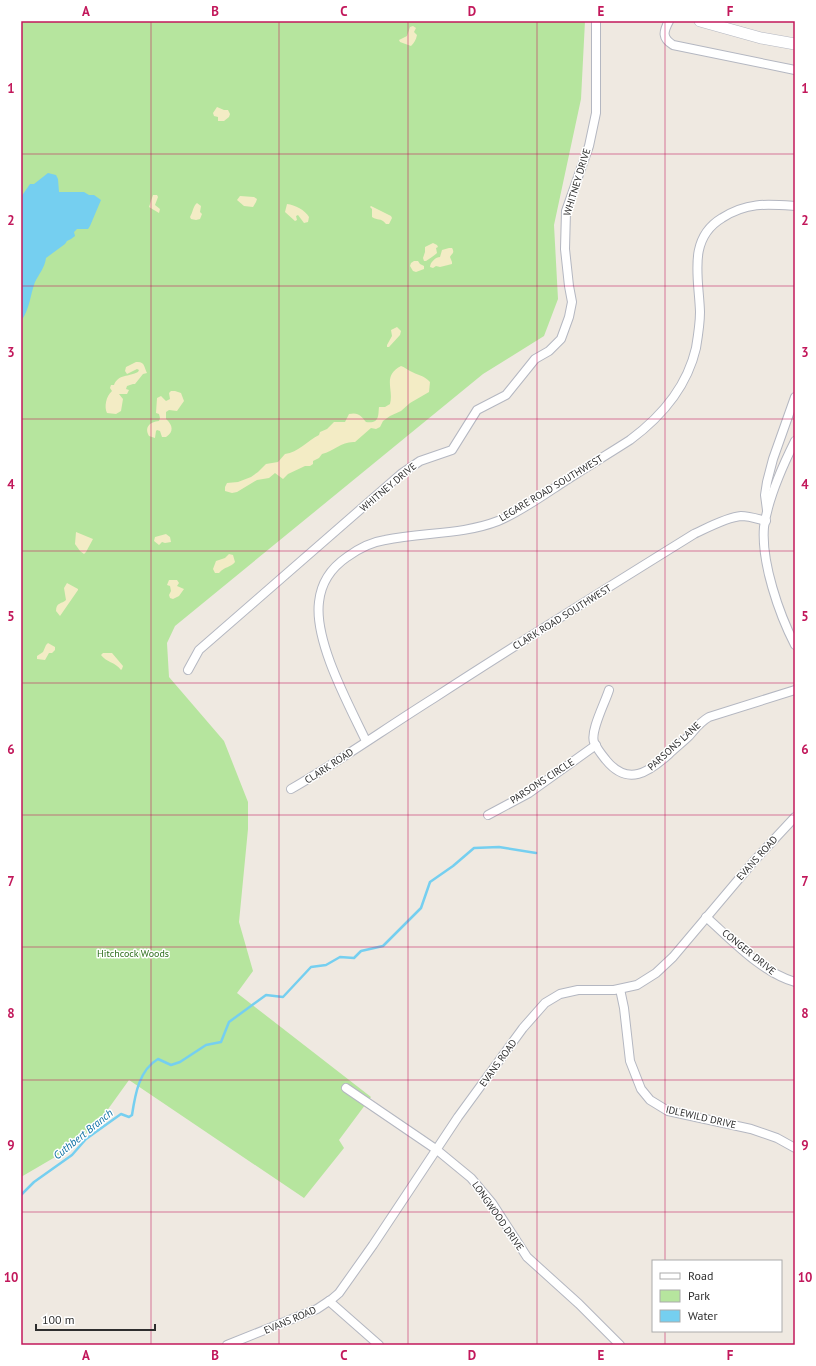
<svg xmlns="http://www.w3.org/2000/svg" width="816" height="1366" viewBox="0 0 816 1366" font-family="'PT Sans',sans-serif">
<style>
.green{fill:#b6e59e}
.sand{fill:#f3ecc5}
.water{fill:#75cff0}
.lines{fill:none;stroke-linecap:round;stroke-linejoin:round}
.stream{stroke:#75cff0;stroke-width:2.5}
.minor-casing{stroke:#b4b7c1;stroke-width:10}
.secondary-casing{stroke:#b4b7c1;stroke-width:12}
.minor{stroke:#fff;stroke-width:8}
.secondary{stroke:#fff;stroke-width:11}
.grid{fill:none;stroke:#c2185b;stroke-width:1;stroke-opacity:0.55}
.labels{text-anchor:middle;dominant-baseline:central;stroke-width:3;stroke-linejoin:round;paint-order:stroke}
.street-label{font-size:10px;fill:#2e2e2e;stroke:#fff}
.park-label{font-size:10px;fill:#2c6e1b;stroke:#fff}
.water-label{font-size:11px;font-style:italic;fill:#0d6fa3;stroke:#fff}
.neatline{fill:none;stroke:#c2185b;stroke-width:1.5}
.grid-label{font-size:13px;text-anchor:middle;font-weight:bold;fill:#c2185b}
</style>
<rect width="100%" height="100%" fill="#efe9e1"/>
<polygon class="green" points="21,21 585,21 581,99 554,225 558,299 544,336 483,374 175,626 167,643 169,677 224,741 248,802 248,829 239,922 253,971 237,993 371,1097 339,1140 344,1148 304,1198 129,1080 106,1112 74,1146 21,1177"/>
<g class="sand">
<path d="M413,26L416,28L414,32L417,35C416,40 414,43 411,46L400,42L399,40L407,36L410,27Z"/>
<polygon points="217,107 224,110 228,110 230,114 229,117 224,121 218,121 218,117 214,116 213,113"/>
<polygon points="153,195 157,195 158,197 155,205 160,209 159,213 149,207"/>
<polygon points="240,196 254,197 257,199 256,202 253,207 244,206 237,200"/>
<path d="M197,203L201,206L200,212L202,214L200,219L196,220L191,219L190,217C193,212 193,206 197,203Z"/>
<path d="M287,204C295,205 305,210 309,217L308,222L304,223L298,215L296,216L297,220L295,221L285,212Z"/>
<path d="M371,206L391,216L392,218L389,224H386C380,217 378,221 372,217V209L370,207Z"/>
<path d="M433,243L437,245L438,247L436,248L437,253C434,256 430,258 426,261H424L423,258L425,252V247Z"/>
<path d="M449,248H452C455,253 452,253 450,257L452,262V264L440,267L436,266L433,268L430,267C430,262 436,257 440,257L442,250Z"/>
<polygon points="414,261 418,261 420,264 424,266 424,269 416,272 413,271 410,266 411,263"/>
<polygon points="397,327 401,331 400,335 389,347 387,347 387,345 392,336 391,330"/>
<path d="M136,362C145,361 144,367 147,373L143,374L135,384H133L127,386L126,389L129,390L127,394H119L123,399L121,411L116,414L107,413C104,407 106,396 112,391L110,388L111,385H114C118,374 129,377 138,372L139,370L137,369L127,374L125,371L126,367Z"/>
<path d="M401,366C405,367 406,369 410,371C417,375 424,375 430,382L429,392L410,403L401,411L390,416L383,421L380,427L376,429L371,428L355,442C342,441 334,451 322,454L319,458L313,461V464L310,466H305L288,474L283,479L275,473L269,478L257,480L237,492L232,493L225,491V487L227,483L238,482L251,477L258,472L266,464L278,462L285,454C298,453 308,440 319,435L320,432L327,429L334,422H345L349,414C359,412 361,416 366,422C380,424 378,415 379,407H385L390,404C394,389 382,376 401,366Z"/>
<path d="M171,391H175L181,393L184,401L177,411L169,410L166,412V419C173,425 174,432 166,437H162L160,431L157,430L156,431L155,438L149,436C144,427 150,422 159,421L160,418L159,414L156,413L157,398L161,396L166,401L170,399L169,393Z"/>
<polygon points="76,532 93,539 86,552 84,554 80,551 75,544"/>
<polygon points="166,534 170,537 171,542 165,543 162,542 159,545 154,541 155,537"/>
<path d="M229,554L233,555L235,562C230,568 225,566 219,573H215L213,569L216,561L225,558Z"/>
<polygon points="169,580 177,580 179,583 177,586 184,589 179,596 173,599 170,598 169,595 171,591 170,586 167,585"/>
<path d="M67,583L78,589V590L60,616L56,611C56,602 62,604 66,600L64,588Z"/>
<polygon points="48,643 55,647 55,650 52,653 49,653 45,660 37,659 37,656 43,652 46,645"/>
<path d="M103,653H112L123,666L122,669L121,670C115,662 106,662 101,655Z"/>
</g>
<path class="water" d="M48,173L56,175L58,179L59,192H84L89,195H94L101,200L90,226L88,229H77L74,232L75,236L71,239L67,241L65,244L46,258C45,267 39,274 35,282C30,295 30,309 21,321V197L30,184H34Z"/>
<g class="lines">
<path class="stream" d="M21,1195L34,1182L72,1155L86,1139L121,1114L129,1117L132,1115C135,1095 139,1070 158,1059L171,1065L180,1062L206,1045L221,1042L229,1022L266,995L283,997L311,967L326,965L340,957L354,958L361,951L383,946L421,908L430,882L453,866L474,848L499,847L536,853"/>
<g class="minor-casing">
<g id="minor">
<path d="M669,21C663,32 662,38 673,45L795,70"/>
<path d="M795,441C782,467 768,498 764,527C761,562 779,614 795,645"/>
<polyline points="767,510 765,495 767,482 773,459 795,397"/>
<polyline points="188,670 199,650 401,474 420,461 452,450 477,410 506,395 535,359 549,351 561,339 569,317 572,302 569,286 565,249 566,211 589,146 596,113 596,21"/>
<path d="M609,690C605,703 590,731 594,742C597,749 602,755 606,760C628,787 649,772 669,754C675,748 683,742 689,736C696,728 700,722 709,717L795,690"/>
<path d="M366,741C349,705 314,642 319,602C321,583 331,568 347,557C358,549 371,542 385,540C422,532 462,535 498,521C518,513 537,499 556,487C580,471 605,456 630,440C661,417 687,387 696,348C698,336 700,324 700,312C699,278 687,239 722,218C747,202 767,204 795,206"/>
<path d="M291,789C340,761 386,728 434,698C520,642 607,588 694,534C707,528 727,517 741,516C749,516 758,519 766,521"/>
<polyline points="488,815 529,793 596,745"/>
<path d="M706,917C732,940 761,972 795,982"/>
<polyline points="620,989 624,1008 630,1061 641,1089 650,1100 668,1111 751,1129 777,1138 795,1148"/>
<polyline points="346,1088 437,1150 471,1178 492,1203 527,1257 579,1304 620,1345"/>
<polyline points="329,1301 379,1345"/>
<polyline points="227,1345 317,1309 332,1299 339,1293 373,1245 458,1117 523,1028 545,1003 560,994 578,990 614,990 637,985 656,973 673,957 754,861 795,817"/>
</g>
</g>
<g class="secondary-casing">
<polyline id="secondary" points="700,21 761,38 795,44"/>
</g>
<use href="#minor" class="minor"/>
<use href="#secondary" class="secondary"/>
</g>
<path class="grid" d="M151,21V1345M279,21V1345M408,21V1345M537,21V1345M665,21V1261M21,154H795M21,286H795M21,419H795M21,551H795M21,683H795M21,815H795M21,947H795M21,1080H795M21,1212H795M665,1331V1345"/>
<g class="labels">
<g class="street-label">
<text transform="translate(577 182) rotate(-73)">WHITNEY DRIVE</text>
<text transform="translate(388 487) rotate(-40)">WHITNEY DRIVE</text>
<text transform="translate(551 488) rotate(-31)">LEGARE ROAD SOUTHWEST</text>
<text transform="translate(562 617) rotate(-32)">CLARK ROAD SOUTHWEST</text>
<text transform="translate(674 746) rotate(-42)">PARSONS LANE</text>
<text transform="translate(329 766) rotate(-33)">CLARK ROAD</text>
<text transform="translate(542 781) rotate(-33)">PARSONS CIRCLE</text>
<text transform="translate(757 858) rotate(-48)">EVANS ROAD</text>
<text transform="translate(749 952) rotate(39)">CONGER DRIVE</text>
<text transform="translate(498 1063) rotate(-54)">EVANS ROAD</text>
<text transform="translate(701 1117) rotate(13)">IDLEWILD DRIVE</text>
<text transform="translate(498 1216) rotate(55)">LONGWOOD DRIVE</text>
<text transform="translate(290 1320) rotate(-23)">EVANS ROAD</text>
</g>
<g class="park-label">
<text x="133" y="953">Hitchcock Woods</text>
</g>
<g class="water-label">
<text transform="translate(83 1134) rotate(-39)">Cuthbert Branch</text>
</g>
</g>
<rect width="816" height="1366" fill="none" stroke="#ffffff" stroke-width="44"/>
<rect x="652" y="1260" width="130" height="72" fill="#ffffff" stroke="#ababab"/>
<rect x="660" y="1273" width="20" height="6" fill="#ffffff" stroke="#ababab"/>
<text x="688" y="1280" font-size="12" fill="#2e2e2e">Road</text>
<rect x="660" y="1290" width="20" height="12" fill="#b6e59e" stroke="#ababab"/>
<text x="688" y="1300" font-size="12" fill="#2e2e2e">Park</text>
<rect x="660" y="1310" width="20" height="12" fill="#75cff0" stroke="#ababab"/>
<text x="688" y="1320" font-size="12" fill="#2e2e2e">Water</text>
<path d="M36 1324v6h119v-6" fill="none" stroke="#2e2e2e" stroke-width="2"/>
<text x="42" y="1324" font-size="12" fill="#2e2e2e" stroke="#ffffff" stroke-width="3" paint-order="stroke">100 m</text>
<rect x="22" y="22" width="772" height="1322" class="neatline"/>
<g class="grid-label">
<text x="86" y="16">A</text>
<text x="215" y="16">B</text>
<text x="344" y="16">C</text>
<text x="472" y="16">D</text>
<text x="601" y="16">E</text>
<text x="730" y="16">F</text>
<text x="11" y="93">1</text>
<text x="805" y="93">1</text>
<text x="11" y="225">2</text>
<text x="805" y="225">2</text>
<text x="11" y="357">3</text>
<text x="805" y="357">3</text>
<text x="11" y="489">4</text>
<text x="805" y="489">4</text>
<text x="11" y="621">5</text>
<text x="805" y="621">5</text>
<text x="11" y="754">6</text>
<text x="805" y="754">6</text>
<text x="11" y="886">7</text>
<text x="805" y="886">7</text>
<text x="11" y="1018">8</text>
<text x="805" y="1018">8</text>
<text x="11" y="1150">9</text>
<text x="805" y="1150">9</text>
<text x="11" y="1282">10</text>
<text x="805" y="1282">10</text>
<text x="86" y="1360">A</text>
<text x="215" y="1360">B</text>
<text x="344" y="1360">C</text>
<text x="472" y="1360">D</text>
<text x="601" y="1360">E</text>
<text x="730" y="1360">F</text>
</g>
</svg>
